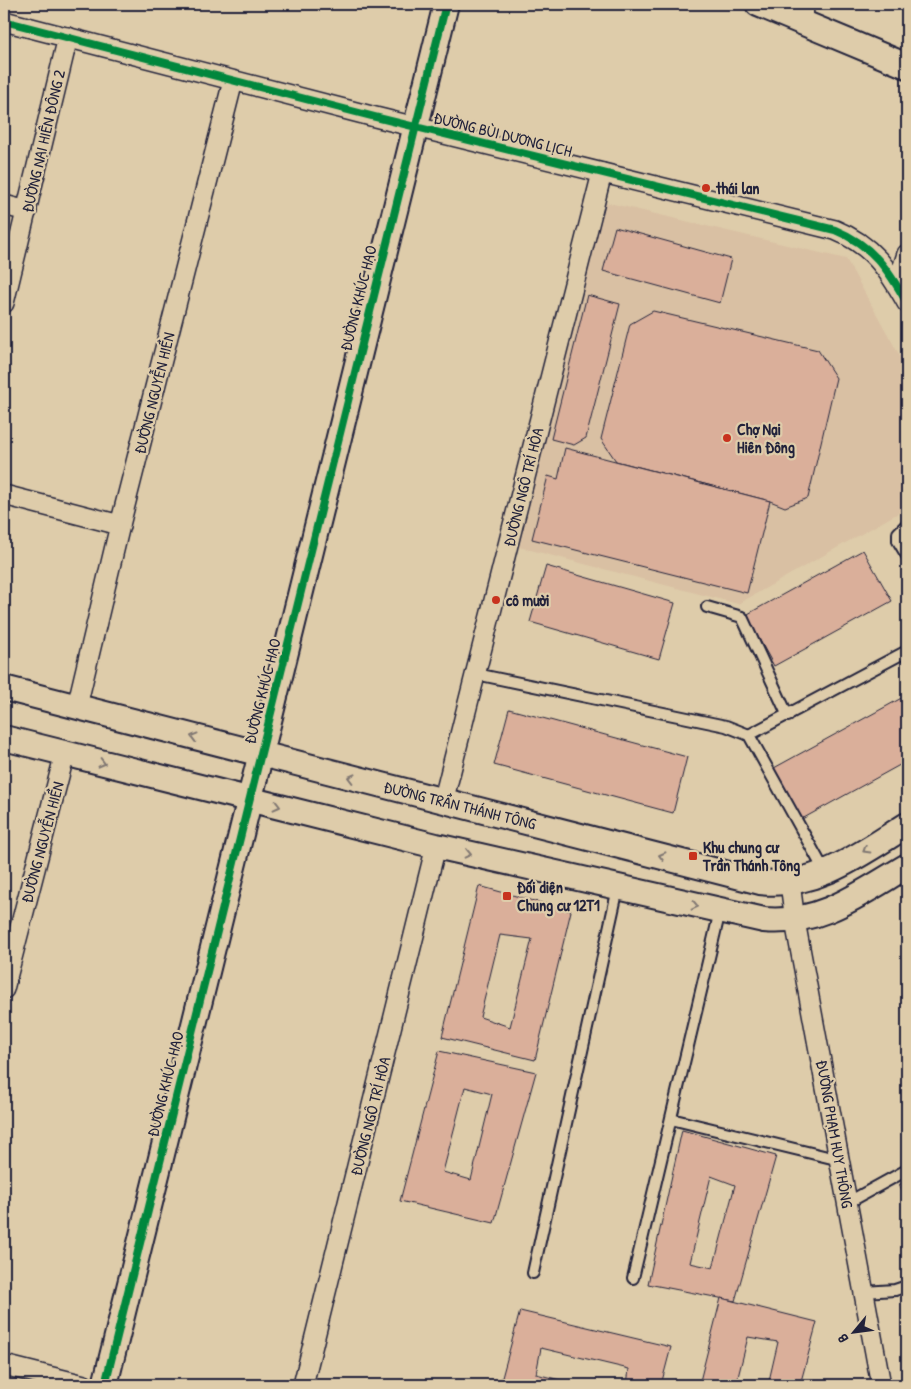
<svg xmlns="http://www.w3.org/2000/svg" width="911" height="1389" viewBox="0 0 911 1389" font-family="'Patrick Hand',sans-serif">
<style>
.built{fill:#d9c0a3}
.building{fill:#daaf9a;stroke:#22223b;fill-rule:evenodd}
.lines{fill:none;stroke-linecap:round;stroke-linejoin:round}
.service-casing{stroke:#22223b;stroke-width:14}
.minor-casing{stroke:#22223b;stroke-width:22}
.tertiary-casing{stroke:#22223b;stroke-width:28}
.service{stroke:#deccaa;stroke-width:10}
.minor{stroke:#deccaa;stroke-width:19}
.tertiary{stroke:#deccaa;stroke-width:24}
.cycleway-casing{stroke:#deccaa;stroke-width:11}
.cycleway{stroke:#00873e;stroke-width:8}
.oneway{stroke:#807772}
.poi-dot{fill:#c8321e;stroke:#deccaa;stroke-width:2}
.labels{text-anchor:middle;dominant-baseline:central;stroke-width:4.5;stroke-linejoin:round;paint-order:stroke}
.street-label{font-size:16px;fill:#22223b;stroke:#deccaa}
.poi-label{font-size:16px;font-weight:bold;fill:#22223b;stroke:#deccaa;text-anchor:start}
</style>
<rect width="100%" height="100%" fill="#deccaa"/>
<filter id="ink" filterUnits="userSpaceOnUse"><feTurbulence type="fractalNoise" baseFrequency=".02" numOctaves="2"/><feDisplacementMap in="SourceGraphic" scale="10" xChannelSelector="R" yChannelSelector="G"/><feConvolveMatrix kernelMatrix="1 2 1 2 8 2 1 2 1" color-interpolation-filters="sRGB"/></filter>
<g filter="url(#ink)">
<polygon class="built" points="605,202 846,259 907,369 907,508 738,604 519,547"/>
<g class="building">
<polygon points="615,227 731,259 720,303 603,271"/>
<polygon points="587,295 620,304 586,438 574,445 551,439"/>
<polygon points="653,311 818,350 836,378 808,498 785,507 770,501 616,461 601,439 630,324"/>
<polygon points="565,448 770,501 747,593 532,539 548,476 558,479"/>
<polygon points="863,550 892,601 774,666 746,615"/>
<polygon points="546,566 675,603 659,659 530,622"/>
<polygon points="907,695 907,761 802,819 774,768"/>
<polygon points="509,709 687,757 673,813 494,765"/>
<path d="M479,886L571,911L535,1060L442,1037ZM500,935L532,939L510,1027L480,1017Z"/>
<path d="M439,1051L536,1072L494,1223L400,1201ZM465,1087L492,1094L471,1180L443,1172Z"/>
<path d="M682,1130L776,1156L735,1301L648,1284ZM711,1176L735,1185L713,1268L690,1263Z"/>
<polygon points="907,1180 907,1200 899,1185"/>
<polygon points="721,1298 817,1322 800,1385 768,1385 778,1342 748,1337 736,1385 699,1385"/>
<polygon points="520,1311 671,1347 661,1385 627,1385 629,1369 541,1348 536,1374 580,1385 500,1385"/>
</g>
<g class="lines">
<g class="service-casing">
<g id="service">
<polyline points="907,524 898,533 898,541 907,556"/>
<polyline points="707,607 742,617 788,716"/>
<polyline points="476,674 726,726 749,735 825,872"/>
<polyline points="749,735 907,651"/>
<polyline points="671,1119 840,1160"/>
<polyline points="847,1203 907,1170"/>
<polyline points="533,1273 618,888"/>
<polyline points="633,1278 720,911"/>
<polyline points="864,1292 895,1290 907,1286"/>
</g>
</g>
<g class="minor-casing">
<g id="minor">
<path d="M4,21L375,117L835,230C872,245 888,269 907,303"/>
<polyline points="801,22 805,4"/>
<polyline points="4,205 27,211"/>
<polyline points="897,285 907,254"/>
<polyline points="4,303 68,37"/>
<polyline points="4,495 120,525"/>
<polyline points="77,706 120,525 233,81"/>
<polyline points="443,802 602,173"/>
<polyline points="790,883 795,921 881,1385"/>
<polyline points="4,989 65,753"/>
<polyline points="4,1365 84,1385"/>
<polyline points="303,1385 436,846"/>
</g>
</g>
<g class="tertiary-casing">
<g id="tertiary">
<polyline points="758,4 907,66"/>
<path d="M4,688L760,882C816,889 862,853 907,825"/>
<path d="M4,738L436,846L764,920C820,925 861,893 907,866"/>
<polyline points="105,1385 446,4"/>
</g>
</g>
<use href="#service" class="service"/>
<use href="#minor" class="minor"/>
<use href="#tertiary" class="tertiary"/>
<g class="cycleway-casing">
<g id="cycleway">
<path d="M4,21L375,117L835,230C872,245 888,269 907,303"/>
<polyline points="105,1385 446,4"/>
</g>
</g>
<use href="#cycleway" class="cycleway"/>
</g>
<defs><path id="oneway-chevron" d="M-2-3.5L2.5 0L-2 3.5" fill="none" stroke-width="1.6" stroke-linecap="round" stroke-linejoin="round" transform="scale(1.25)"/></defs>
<g class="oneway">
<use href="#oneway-chevron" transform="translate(194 737) rotate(-165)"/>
<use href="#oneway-chevron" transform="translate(102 763) rotate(14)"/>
<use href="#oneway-chevron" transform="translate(351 778) rotate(-166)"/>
<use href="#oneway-chevron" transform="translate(277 806) rotate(14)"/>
<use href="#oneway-chevron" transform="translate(866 850) rotate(149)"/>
<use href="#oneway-chevron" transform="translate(468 854) rotate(13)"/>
<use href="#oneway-chevron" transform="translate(662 856) rotate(-166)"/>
<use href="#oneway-chevron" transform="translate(695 906) rotate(13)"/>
</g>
</g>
<g class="poi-dot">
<circle cx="706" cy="188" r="5"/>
<circle cx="727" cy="438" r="5"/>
<circle cx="496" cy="600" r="5"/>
<rect x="688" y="851" width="10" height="10" rx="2.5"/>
<rect x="502" y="891" width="10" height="10" rx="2.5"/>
</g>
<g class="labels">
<g class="street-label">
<text transform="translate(503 134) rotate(14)">ĐƯỜNG BÙI DƯƠNG LỊCH</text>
<text transform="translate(43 141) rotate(-77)">ĐƯỜNG NẠI HIÊN ĐÔNG 2</text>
<text transform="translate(358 298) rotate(-76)">ĐƯỜNG KHÚC HẠO</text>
<text transform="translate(154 393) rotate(-76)">ĐƯỜNG NGUYỄN HIỀN</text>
<text transform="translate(523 487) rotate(-76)">ĐƯỜNG NGÔ TRÍ HÒA</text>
<text transform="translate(262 691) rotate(-76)">ĐƯỜNG KHÚC HẠO</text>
<text transform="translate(460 805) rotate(14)">ĐƯỜNG TRẦN THÁNH TÔNG</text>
<text transform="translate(42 842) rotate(-75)">ĐƯỜNG NGUYỄN HIỀN</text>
<text transform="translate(165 1084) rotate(-76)">ĐƯỜNG KHÚC HẠO</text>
<text transform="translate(370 1116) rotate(-76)">ĐƯỜNG NGÔ TRÍ HÒA</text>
<text transform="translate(835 1134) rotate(80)">ĐƯỜNG PHẠM HUY THÔNG</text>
</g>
<g class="poi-label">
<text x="716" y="188">thái lan</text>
<text x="737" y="429">Chợ Nại<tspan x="737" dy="18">Hiên Đông</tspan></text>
<text x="506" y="600">cô mười</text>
<text x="703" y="847">Khu chung cư<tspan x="703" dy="18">Trần Thánh Tông</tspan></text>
<text x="517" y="887">Đối diện<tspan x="517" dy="18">Chung cư 12T1</tspan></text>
</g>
</g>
<rect width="911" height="1389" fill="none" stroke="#deccaa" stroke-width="20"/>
<rect x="10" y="10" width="891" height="1369" fill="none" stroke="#22223b" stroke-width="2" filter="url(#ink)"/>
<g transform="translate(854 1332) rotate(241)" stroke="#deccaa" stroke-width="4" paint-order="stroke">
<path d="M0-4L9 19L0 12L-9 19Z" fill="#22223b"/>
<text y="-8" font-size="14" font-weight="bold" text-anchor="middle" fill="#22223b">B</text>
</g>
</svg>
